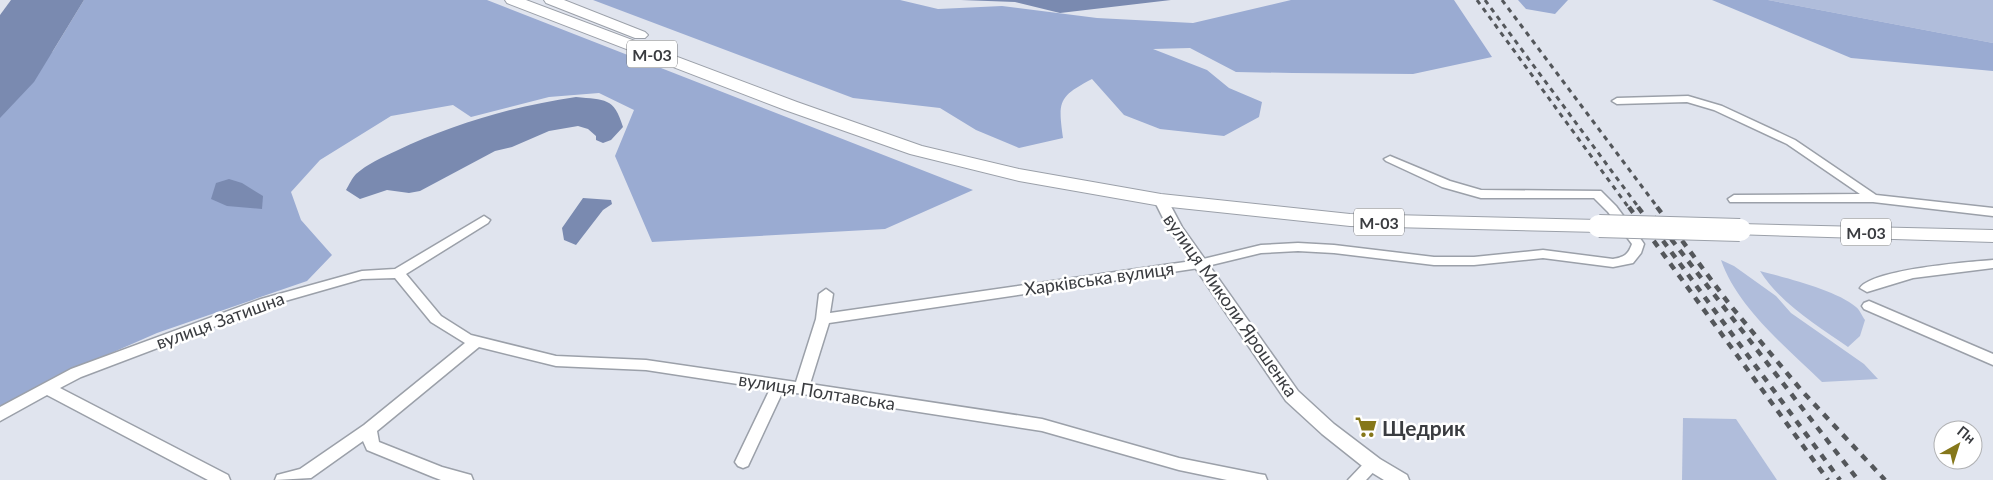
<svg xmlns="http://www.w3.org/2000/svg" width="1993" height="480" viewBox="0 0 1993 480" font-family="Lato,sans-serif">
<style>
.green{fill:#b0bddb}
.forest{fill:#9aabd2}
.water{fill:#7a8ab0}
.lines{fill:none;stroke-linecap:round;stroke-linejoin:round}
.minor-casing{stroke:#9ba0a9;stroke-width:3}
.tertiary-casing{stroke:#9ba0a9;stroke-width:3}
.trunk-casing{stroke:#9ba0a9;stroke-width:2}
.minor{fill:#fff;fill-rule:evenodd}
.tertiary{fill:#fff;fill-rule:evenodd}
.trunk{fill:#fff;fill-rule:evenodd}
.rail-far1{stroke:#54575b;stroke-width:3;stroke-dasharray:5 5;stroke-linecap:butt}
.rail{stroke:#54575b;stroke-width:4.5;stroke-dasharray:7 7;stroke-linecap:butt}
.trunk-bridge-casing{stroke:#9ba0a9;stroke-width:24;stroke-linecap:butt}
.trunk-bridge{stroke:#fff;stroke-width:22}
.labels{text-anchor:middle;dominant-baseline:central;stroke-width:5;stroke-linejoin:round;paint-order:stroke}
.shield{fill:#fff;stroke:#757679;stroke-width:1}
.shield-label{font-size:16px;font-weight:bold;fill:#3a3c40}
.street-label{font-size:18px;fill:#3a3c40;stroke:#fff}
.near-poi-label{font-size:21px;font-weight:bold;fill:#3a3c40;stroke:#fff;text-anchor:start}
</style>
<rect width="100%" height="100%" fill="#e0e4ee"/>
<g class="green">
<polygon points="1768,0 1993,0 1993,43"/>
<path d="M1721,260L1734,266L1776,296L1791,313L1864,364L1878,379L1822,382C1787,348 1737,307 1721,260Z"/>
<path d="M1760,271C1786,278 1836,290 1856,307C1860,310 1862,316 1865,320L1860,336L1848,347C1818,326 1780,303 1760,271Z"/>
<polygon points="1683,418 1736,419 1777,480 1682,480"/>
</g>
<g class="forest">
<polygon points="84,0 487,0 973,190 885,229 652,242 615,156 634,110 599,93 549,97 471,117 453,105 391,116 320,160 291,192 301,220 332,255 307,281 157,333 77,368 13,399 0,408 0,113 53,51"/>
<path d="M593,0H900L938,9L1002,6L1097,18L1193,23L1291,0H1454L1492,57L1413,74L1293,73L1236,72L1190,48L1153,49L1207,70L1229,88L1262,102L1259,117L1224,136L1160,129L1124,115L1092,79C1058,97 1058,101 1063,138L1019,148L976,130L940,108L853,98Z"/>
<polygon points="1518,0 1568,0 1555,14 1526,9"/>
<polygon points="1712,0 1768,0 1993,43 1993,71 1851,58"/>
</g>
<g class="water">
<polygon points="11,0 84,0 34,82 0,118 0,15"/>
<polygon points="961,0 1171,0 1060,13 1015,2"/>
<path d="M576,97C605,100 614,97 623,127L611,140L603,143L596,140V136L588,129L578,126L549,131L512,147L495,151L420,191L409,193L387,190L360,199L346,190C349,185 352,178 356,174C367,164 383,157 396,151C453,124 514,106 576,97Z"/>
<polygon points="229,179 242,183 263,196 262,209 227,206 211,199 216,183"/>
<polygon points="583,198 611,200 612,204 603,210 576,245 564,240 562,228"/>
</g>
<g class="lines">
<g class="minor-casing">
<g id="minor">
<polygon points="1688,96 1722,106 1795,140 1876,195 1993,208 1993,216 1873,202 1730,202 1728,199 1734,195 1860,194 1787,144 1714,110 1687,102 1617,104 1612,101 1617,98"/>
<path d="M1390,156L1450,181L1481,190L1601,191L1616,206L1642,241L1644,244L1641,253L1633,263L1613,267L1543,258L1474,265H1434L1334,253L1298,251L1261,253L1199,268L829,323L810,384L1042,419L1179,458L1259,474L1265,475L1267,480H1227L1179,470L1042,431L783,391L748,466L743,468L738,466L735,462L770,389L646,370L556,366L479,347L377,431L379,442L442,467L471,475L473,480H441L433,477L367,450L363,441L311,478L275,480L277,475L300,469L364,425L465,343L431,322L395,278L362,279L271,305L81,377L60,388L228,475L230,480H208L47,395L0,421V407L71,369L261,299L362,271L395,269L484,216L490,220L488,223L406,274L441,316L471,335L556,356L646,360L796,382L816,319L819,294L826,289L833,294L830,313L1199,260L1261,245L1298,243L1334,245L1434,257H1474L1543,250L1613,259C1624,257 1628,255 1632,244L1608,212L1594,198H1481L1442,187L1386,161L1384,159Z"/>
<path d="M1993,260V268L1913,278L1867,292L1860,288C1873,269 1969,262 1993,260Z"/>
<polygon points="1869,301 1993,354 1993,365 1864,309 1862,306 1864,303"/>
<polygon points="1373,458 1379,460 1381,464 1366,480 1348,480 1367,460"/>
</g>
</g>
<g class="tertiary-casing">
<polygon id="tertiary" points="1161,196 1166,197 1182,227 1298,391 1334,424 1380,459 1407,475 1409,480 1384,480 1366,469 1322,434 1286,401 1168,228 1154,200"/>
</g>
<g class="trunk-casing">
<g id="trunk">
<polygon points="505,0 526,0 797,102 922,146 1019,169 1161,194 1350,214 1599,220 1606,222 1609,226 1606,230 1599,232 1350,226 1161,206 1019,181 910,154 785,110 507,3"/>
<polygon points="544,0 564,0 645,32 648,35 645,38 635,38 546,3"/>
<polygon points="1740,224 1993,230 1993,242 1733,234 1730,230 1733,226"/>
</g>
</g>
<use href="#minor" class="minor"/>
<use href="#tertiary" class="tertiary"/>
<use href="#trunk" class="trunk"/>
<g class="rail-far1">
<polyline points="1477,0 1629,208"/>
<polyline points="1485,0 1639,208"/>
<polyline points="1502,0 1658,208"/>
</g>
<g class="rail">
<polyline points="1629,207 1828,480"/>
<polyline points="1638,207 1840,480"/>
<polyline points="1657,207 1730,305 1802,391 1885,480"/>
<polyline points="1654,217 1858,480"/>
</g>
<g class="trunk-bridge-casing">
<polyline id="trunk-bridge" points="1599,226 1740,230"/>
</g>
<use href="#trunk-bridge" class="trunk-bridge"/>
</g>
<defs>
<g id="supermarket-bare" transform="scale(1.725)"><path d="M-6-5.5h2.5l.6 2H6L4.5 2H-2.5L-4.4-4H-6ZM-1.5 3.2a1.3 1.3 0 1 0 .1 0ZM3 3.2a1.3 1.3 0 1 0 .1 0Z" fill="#85771a" stroke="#fff" stroke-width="2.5" paint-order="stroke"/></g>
</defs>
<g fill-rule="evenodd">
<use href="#supermarket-bare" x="1366" y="427"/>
</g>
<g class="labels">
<g class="shield">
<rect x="627" y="40.5" width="50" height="27" rx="4"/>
<rect x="1354" y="208.5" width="50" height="27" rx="4"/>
<rect x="1841" y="218.5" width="50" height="27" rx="4"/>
</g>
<g class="shield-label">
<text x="652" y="54">М-03</text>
<text x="1379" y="222">М-03</text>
<text x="1866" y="232">М-03</text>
</g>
<g class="street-label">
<text transform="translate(1099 278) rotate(-8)">Харківська вулиця</text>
<text transform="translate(1231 305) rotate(55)">вулиця Миколи Ярошенка</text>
<text transform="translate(220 320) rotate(-20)">вулиця Затишна</text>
<text transform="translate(817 391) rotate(9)">вулиця Полтавська</text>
</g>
<g class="near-poi-label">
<text x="1382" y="427">Щедрик</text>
</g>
</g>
<g transform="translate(1958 445) rotate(39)"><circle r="24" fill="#ffffff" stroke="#b0b1b3"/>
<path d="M0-4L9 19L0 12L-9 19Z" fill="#85771a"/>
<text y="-8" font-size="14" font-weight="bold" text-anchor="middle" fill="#3a3c40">Пн</text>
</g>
</svg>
